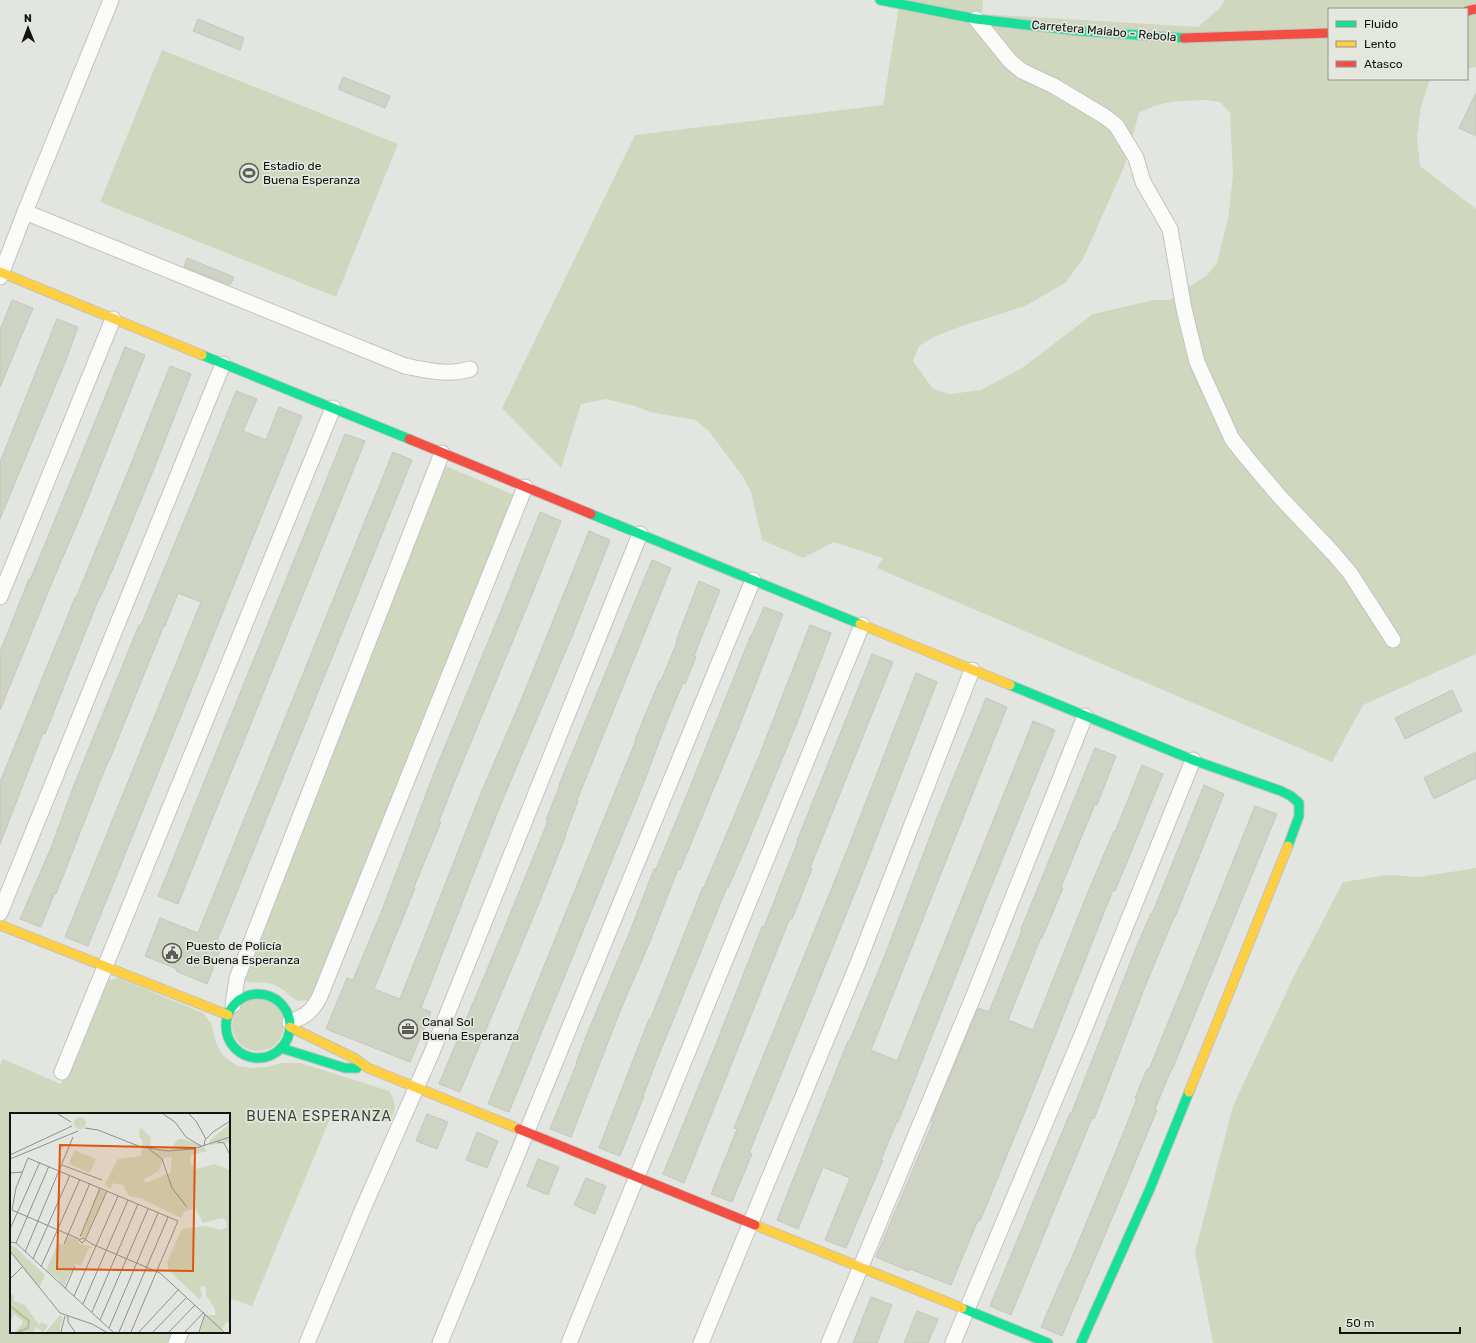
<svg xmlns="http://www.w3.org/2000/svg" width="1476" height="1343" viewBox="0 0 1476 1343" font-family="Rubik,sans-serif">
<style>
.green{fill:#cfd8be;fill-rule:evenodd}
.building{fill:#ced3c3;stroke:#c5c6c2}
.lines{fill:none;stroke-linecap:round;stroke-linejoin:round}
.street-casing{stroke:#c1c3bf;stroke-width:17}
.fast-casing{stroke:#c1c3bf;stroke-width:11}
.slow-casing{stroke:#c1c3bf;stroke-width:11}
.jam-casing{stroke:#c1c3bf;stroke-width:11}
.street{stroke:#fbfbfa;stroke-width:15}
.fast{stroke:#16e098;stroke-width:9}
.slow{stroke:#ffcf43;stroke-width:9}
.jam{stroke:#f24e42;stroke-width:9}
.labels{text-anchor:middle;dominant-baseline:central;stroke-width:3.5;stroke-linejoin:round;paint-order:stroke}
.street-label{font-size:12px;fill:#131411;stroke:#e3e7de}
.poi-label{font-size:12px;fill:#131411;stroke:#e3e7de;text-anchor:start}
.quarter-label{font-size:14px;letter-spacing:1px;fill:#41443d;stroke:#e3e7de}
.inset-river{fill:none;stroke:#b3c192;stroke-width:2}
.inset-road{fill:none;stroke:#90918d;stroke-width:1}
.view{fill:#dd560c;fill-opacity:0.15;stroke:#dd560c;stroke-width:2}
.inset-edge{fill:none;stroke:#131411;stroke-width:2}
</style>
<rect width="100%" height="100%" fill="#e3e5e0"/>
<g class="green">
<path d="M900,0H983L982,14L1198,27L1220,8L1225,0H1476V67L1467,69V9H1329V79H1430L1421,107L1417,137L1420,166L1476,209V654L1363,705L1332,762L877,568L883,558L834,542L803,558L762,540L751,492L744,478L708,430L695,420L650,412L635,406L606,399L581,404L561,468L502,408L635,135L883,105ZM1206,100L1220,102L1230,113L1233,174L1228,219L1217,263L1207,275L1170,300H1154L1093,314L1022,368L981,390L950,394L933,389L913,361L919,346L934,337L962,326L1025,306L1065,283L1083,259L1124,167L1139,113C1163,100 1179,101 1206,100Z"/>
<polygon points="162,50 398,144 336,297 100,202"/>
<path d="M441,464L514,495L313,996L309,1000L298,1001C289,996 282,987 272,984C262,981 250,985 241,979Z"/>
<polygon points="1476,868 1476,1343 1213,1343 1195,1252 1233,1106 1293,978 1343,882 1388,875 1419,877"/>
<path d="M118,978L203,1013L211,1023L216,1042L221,1053L226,1058L238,1066L252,1068L267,1067L281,1063H301L389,1091C397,1103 396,1109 390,1121C371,1126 353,1114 334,1109L252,1306L229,1298V1114H11V1332H172L167,1343H0V1066L3,1059L61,1084L108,980Z"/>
<circle cx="258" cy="1025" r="26"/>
</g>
<g class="building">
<polygon points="198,19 244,38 240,50 193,31"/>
<polygon points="343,77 390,96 385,108 338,89"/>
<polygon points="1476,93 1476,136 1459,128"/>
<polygon points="187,258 234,277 230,285 184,267"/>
<polygon points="12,300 33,308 0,387 0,330"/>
<polygon points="57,319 78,327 66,360 0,519 0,462"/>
<polygon points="125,347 145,355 81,515 53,580 0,710 0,652 29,579 30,580 45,544 101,407"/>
<polygon points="170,366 191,374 155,466 114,566 100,598 99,598 45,734 43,733 0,844 0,782 75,598 76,598 131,464"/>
<polygon points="236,391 257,399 243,431 266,440 279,407 302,416 88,946 65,937 201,602 178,593 165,626 164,625 109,761 108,761 56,894 54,894 41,927 20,919 51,848 74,785 139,625 141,625 196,492"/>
<polygon points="345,434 365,441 178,904 158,896"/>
<polygon points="393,452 412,460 217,941 223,943 207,984 176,971 177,969 145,956 160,918 198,933"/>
<polygon points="540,512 561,521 535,587 452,788 439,821 441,822 414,887 415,888 374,989 400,999 481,793 522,698 589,531 610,540 573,634 500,806 421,1008 431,1012 410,1062 326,1029 347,978 353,980 381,913 434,773 500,613"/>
<polygon points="652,560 671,568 577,800 578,801 565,835 566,835 539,903 460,1092 439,1084 504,929 548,821 546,820 560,785 559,785"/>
<polygon points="699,581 720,590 694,656 696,657 685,684 683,683 669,716 644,782 509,1112 488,1104 636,740 635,740 646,713 660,680 661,681 677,642 676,641"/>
<polygon points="764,607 783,614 735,737 680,870 678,869 649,944 623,1004 571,1137 550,1129 577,1063 576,1063 589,1029 631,929 654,869 656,869 684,802 751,635 752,635"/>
<polygon points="810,625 831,633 795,728 742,856 728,888 727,887 656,1062 643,1096 644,1096 620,1156 599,1148 649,1019 650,1020 703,887 704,887 719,852 760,754"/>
<polygon points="872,654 893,662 810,868 812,869 792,919 790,918 684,1183 663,1174 716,1044 762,927 764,927 798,841 797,841"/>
<polygon points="916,673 937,682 858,885 749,1153 752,1154 732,1202 711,1194 737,1129 734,1128 844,858"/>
<polygon points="1452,690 1462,711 1405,739 1395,718"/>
<polygon points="986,698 1007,707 871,1050 897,1061 1033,721 1055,730 989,892 898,1122 897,1121 881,1160 883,1160 846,1248 825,1240 850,1178 823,1167 798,1229 777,1220 848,1041 849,1042 885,955 937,818"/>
<polygon points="1095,748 1116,756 1097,805 1095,804 1061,887 1063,888 1042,938 1041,937 1008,1020 1033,1030 1086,897 1114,831 1115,832 1142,765 1163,774 1115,891 1113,890 1030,1099 980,1221 978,1220 951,1285 910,1269 909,1271 876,1257 933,1122 931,1121 978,1008 989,1012 1022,930 1021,929"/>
<polygon points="1476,752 1476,778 1434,799 1424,778"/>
<polygon points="1204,785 1224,794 1175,917 1174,917 1146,984 1094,1119 1092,1118 1011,1315 990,1306 1070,1113 1071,1114 1136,948 1151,913 1152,914"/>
<polygon points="1255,806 1277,814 1172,1070 1171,1070 1155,1109 1157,1110 1118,1204 1062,1336 1041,1327 1067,1267 1068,1267 1123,1134 1137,1098 1135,1098 1147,1069 1149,1069 1190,969"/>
<polygon points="427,1114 448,1122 437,1149 416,1141"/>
<polygon points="477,1132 498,1141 487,1168 466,1160"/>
<polygon points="538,1159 559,1167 548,1195 527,1186"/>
<polygon points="586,1178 606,1186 595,1214 574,1205"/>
<polygon points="871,1297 892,1305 877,1343 853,1343"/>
<polygon points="917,1311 938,1319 928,1343 904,1343"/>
</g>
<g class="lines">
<g class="street-casing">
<g id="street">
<polyline points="976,19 1010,61 1022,71 1054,86 1104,116 1116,125 1136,158 1143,182 1170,229 1184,309 1197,362 1232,439 1247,458 1280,497 1333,553 1350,573 1393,640"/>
<path d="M25,212L405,366C427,370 448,376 470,369"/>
<polyline points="0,277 25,212 111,0"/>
<polyline points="0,597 113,319"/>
<polyline points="0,913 223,364"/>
<polyline points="233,1005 237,978 442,453"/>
<path d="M290,1022C306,1016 312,1012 320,996L525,487"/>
<polyline points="62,1072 333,408"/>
<polyline points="176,1343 181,1332"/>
<polyline points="307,1343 362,1211 432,1052 640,534"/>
<polyline points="440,1343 753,580"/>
<polyline points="569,1343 862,625"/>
<polyline points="701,1343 858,963 972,670"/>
<polyline points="829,1343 974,995 1085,716"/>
<polyline points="953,1343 1079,1042 1193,760"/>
</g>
</g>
<g class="fast-casing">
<g id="fast">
<polyline points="880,0 976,19 1079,31 1184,38"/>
<polyline points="202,355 409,439"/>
<polyline points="591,514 860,624"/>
<polyline points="1010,685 1193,760 1281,791 1291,796 1299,803 1299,816 1288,846"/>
<circle cx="258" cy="1026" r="32"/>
<polyline points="281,1048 345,1068 357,1068"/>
<polyline points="962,1308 1048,1343"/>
<polyline points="1081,1343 1149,1191 1189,1092"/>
</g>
</g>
<g class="slow-casing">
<g id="slow">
<polyline points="0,272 202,355"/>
<polyline points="860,624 1010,685"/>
<polyline points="0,925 228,1015"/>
<polyline points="290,1027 354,1058 368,1068 519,1129"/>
<polyline points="1189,1092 1288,846"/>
<polyline points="755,1225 962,1308"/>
</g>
</g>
<g class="jam-casing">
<g id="jam">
<polyline points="1467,11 1476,9"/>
<polyline points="1184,38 1329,33"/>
<polyline points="409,439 591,514"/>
<polyline points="519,1129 755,1225"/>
</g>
</g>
<use href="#street" class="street"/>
<use href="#fast" class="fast"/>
<use href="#slow" class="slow"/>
<use href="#jam" class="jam"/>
</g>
<defs>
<g id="stadium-ring" transform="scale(1)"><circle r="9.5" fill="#e3e7de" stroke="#5c5d59" stroke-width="1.5"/><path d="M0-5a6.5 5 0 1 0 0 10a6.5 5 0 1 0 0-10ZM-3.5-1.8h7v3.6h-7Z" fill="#5c5d59"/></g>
<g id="civic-ring" transform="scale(1)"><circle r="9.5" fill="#e3e7de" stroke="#5c5d59" stroke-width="1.5"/><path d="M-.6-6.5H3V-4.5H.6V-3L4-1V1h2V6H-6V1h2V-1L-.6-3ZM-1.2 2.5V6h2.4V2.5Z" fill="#5c5d59"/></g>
<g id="office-ring" transform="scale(1)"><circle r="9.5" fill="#e3e7de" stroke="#5c5d59" stroke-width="1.5"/><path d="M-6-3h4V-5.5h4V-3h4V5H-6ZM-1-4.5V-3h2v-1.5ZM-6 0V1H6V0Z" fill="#5c5d59"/></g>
</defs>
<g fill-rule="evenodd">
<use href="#stadium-ring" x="249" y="173"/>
<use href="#civic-ring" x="172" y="953"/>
<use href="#office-ring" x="408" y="1029"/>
</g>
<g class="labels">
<g class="street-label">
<text transform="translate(1104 31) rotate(5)">Carretera Malabo - Rebola</text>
</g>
<g class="poi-label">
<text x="263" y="166">Estadio de<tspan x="263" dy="14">Buena Esperanza</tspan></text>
<text x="186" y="946">Puesto de Policía<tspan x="186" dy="14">de Buena Esperanza</tspan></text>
<text x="422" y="1022">Canal Sol<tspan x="422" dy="14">Buena Esperanza</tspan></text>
</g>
<g class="quarter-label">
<text x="319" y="1116">BUENA ESPERANZA</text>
</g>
</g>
<g transform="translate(10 1113)">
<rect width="220" height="220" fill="#e3e5e0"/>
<path d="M64 10a6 6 0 1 1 12 0a6 6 0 1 1-12 0ZM220,11V29L200,32V27ZM130,14L141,25L140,35L160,37L168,26H173L192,32L198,38L181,42L180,50L187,56L204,51L220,57V211L216,209L211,219H190L195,202H206L204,194L196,183V175L193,173L190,175L192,183L189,186L159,158L157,149L172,116L196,113L211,117L217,114L216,107L212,105L193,110L185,95L174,99L171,105L130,85L119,83L113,72L103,70L100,76L95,71L108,46L131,43L133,28L129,23ZM162,44L160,60L135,70L134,66L149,58L154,45ZM64,37L86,46L80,60L59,51ZM89,76L96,79L75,125L71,123ZM58,123L67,126L70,131L84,134L79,135L71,153L65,151L54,174L47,165L36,158L48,130L54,132ZM0,133L5,134L35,162L29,175L0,139ZM0,180L4,183V188L15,192L29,212L32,209L38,213L33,219L26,214L23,219H5L12,212L13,208L4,201L0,209ZM50,202L53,204L49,219H36Z" fill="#cfd8be" fill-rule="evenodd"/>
<path class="inset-river" d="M0,193L19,208L18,215L8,219"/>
<path class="inset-road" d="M48,1L61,9M153,1L165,9L176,24L191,33M179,1L186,8L196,26M75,15L88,17L131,34L158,38L183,36L220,24M207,29L214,30L220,42M194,33L195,27L203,19L220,8M139,36L152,46L162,75L177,94M0,42L62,13M0,46L68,18M52,52L92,67M0,60L12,59M0,116L30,49M70,124L90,75M69,126L2,97L6,75L18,45L168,108L121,219M75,127L72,130L69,127L73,125L82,131L150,160L214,219M75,127L97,78M0,129L6,130L103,219M6,130L39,53M54,131L80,70M0,138L50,200L82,211L96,219M15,139L63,24M23,146L60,62M31,154L70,66M0,166L12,154M55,176L65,153M64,183L108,83M73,191L118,87M82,199L128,91M58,203V209L65,219M90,207L138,96M99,215L148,100M51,219L55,203M109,219L158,104M129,219L169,176M143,219L177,184M159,219L185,192M175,219L194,199M189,219L195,201"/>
<path class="view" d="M50,32L185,35L183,158L47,156Z"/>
<rect width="220" height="220" class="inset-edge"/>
</g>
<rect x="1328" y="8" width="140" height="72" fill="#e3e7de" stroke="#90938c"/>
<rect x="1336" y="21" width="20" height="6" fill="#16e098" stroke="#90938c"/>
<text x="1364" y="28" font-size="12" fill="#131411">Fluido</text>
<rect x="1336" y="41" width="20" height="6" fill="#ffcf43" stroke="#90938c"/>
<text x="1364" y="48" font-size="12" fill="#131411">Lento</text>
<rect x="1336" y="61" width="20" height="6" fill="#f24e42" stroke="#90938c"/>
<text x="1364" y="68" font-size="12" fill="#131411">Atasco</text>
<g transform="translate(28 28) rotate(359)" stroke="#e3e7de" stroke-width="3" paint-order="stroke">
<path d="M0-3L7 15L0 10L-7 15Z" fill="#131411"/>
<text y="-6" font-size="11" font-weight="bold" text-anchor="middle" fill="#131411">N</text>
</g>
<path d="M1340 1327v6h120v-6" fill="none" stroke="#131411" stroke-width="2"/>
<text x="1346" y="1327" font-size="12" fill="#131411" stroke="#e3e7de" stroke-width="3" paint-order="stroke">50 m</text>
</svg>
